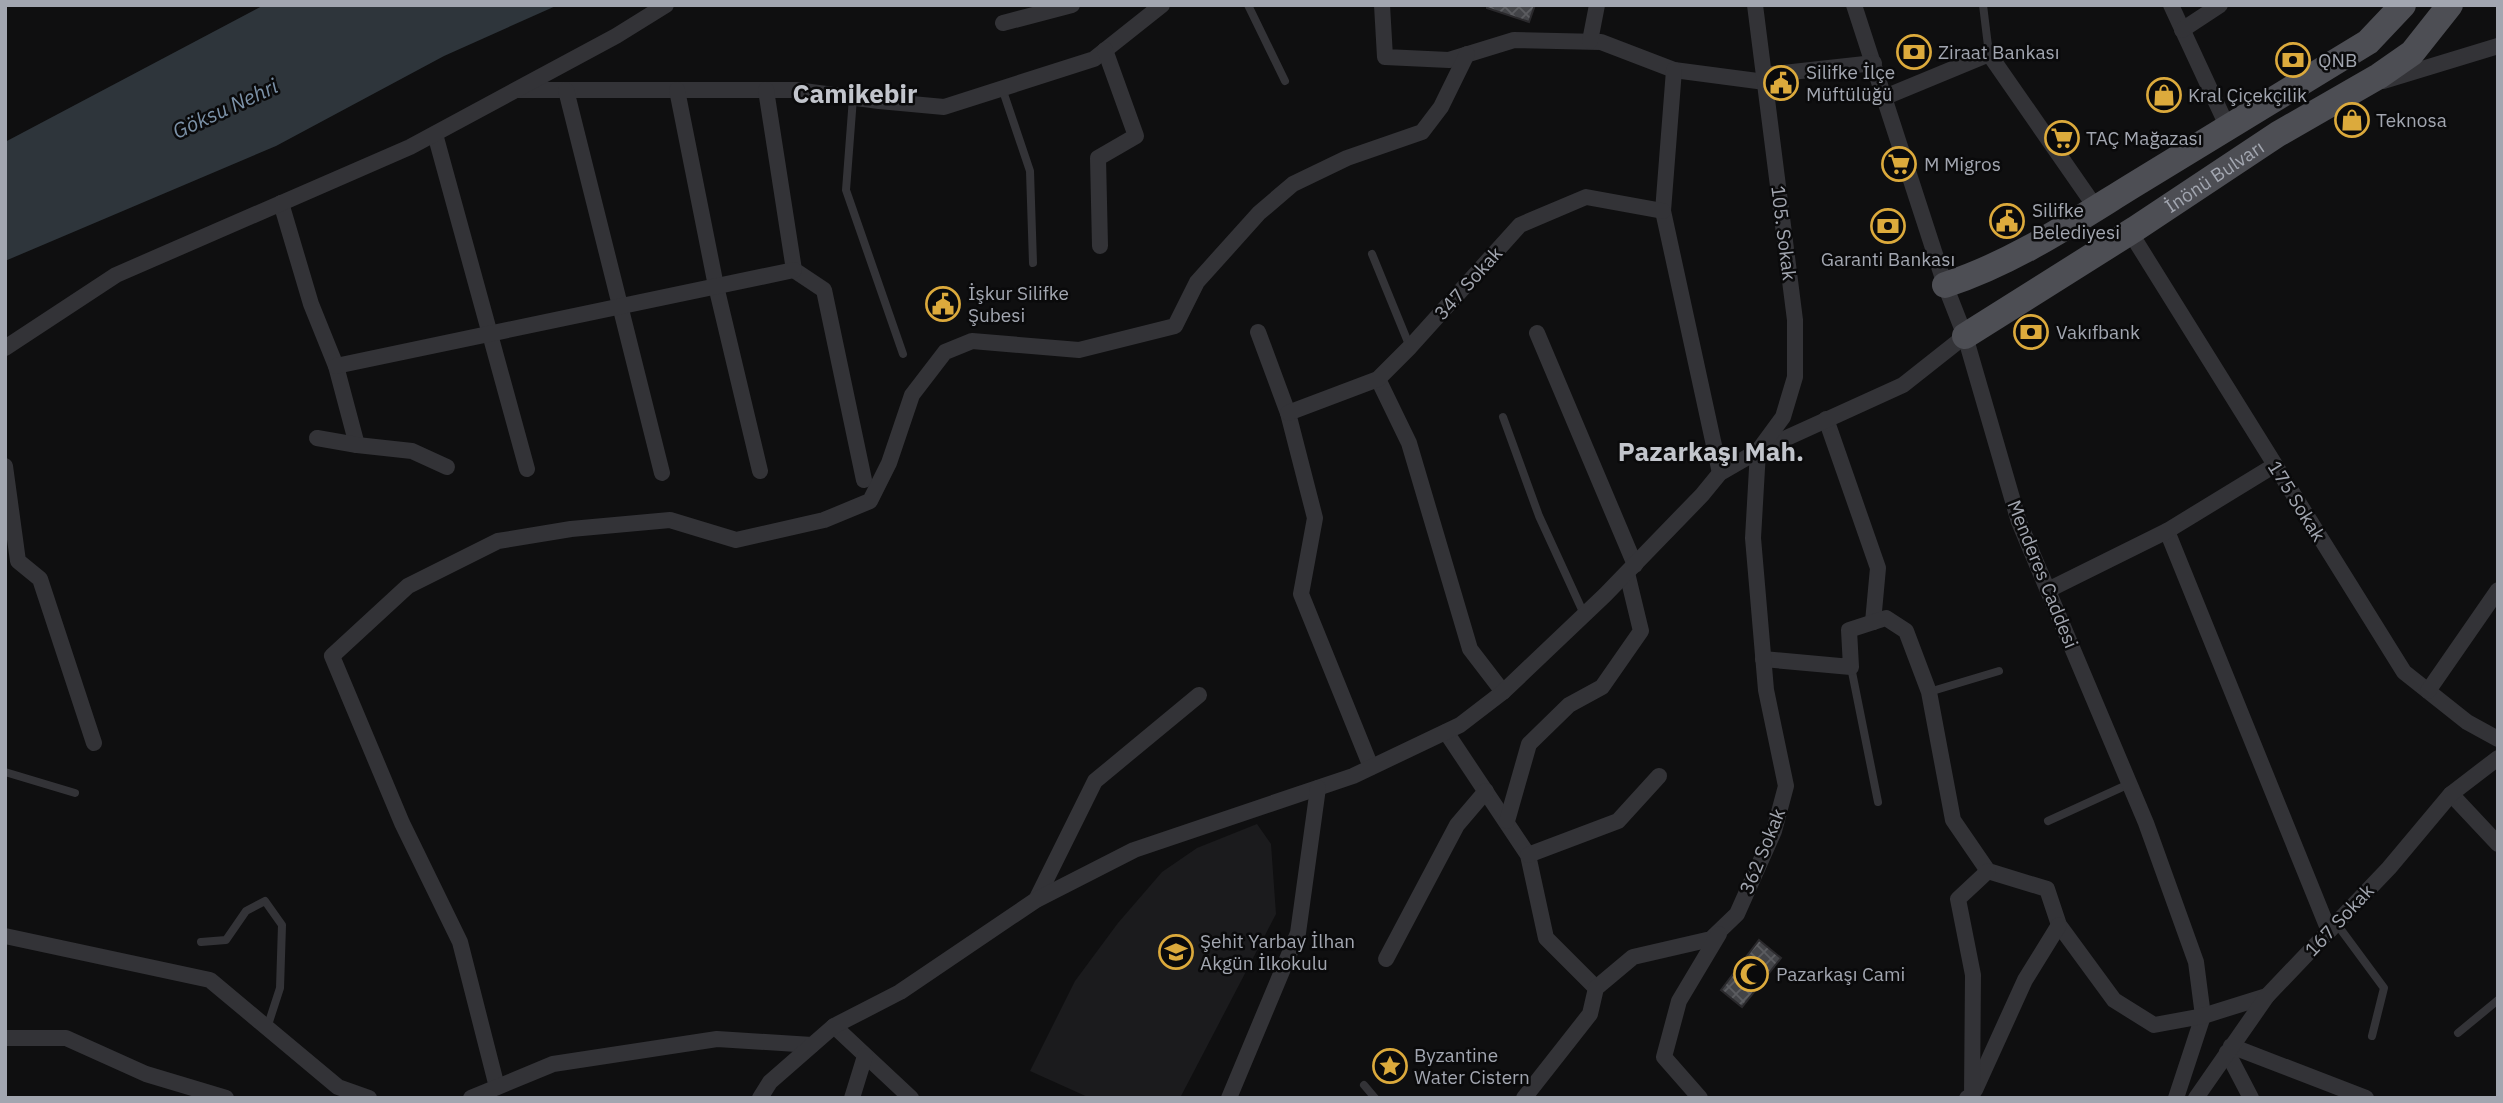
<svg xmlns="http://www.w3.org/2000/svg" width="2503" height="1103" viewBox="0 0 2503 1103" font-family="'IBM Plex Sans',sans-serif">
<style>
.built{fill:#1b1b1d}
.water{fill:#2e353b}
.building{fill:url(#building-cross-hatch);stroke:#2a292c;stroke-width:2}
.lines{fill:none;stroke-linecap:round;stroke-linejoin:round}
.lane{stroke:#333337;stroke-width:8}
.street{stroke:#333337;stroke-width:16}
.primary{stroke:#4d4e54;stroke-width:26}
.labels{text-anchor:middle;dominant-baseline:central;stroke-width:5;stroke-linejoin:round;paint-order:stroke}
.poi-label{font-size:19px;fill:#a2a6b0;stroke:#0a0a0b;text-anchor:start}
.street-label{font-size:19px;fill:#a2a6b0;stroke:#0a0a0b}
.water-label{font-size:21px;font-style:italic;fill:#7c92a8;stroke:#0a0a0b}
.district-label{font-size:26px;font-weight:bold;fill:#c2c5cc;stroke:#0a0a0b}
</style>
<defs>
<pattern id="building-cross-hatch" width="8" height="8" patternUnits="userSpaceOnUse" patternTransform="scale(1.75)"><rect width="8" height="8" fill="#434448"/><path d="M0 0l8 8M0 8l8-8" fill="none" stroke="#5b5c60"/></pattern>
</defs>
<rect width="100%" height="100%" fill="#0f0f10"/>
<polygon class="built" points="1257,824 1271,844 1276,914 1180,1098 1090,1098 1030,1071 1075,981 1118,923 1162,872 1197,848"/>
<polygon class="water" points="264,5 558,5 444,56 276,146 5,261 5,142"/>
<g class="building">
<polygon points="1487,5 1535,5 1529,22 1487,8"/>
<polygon points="1759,940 1781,958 1742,1007 1721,990"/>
</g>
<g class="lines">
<g class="lane">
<polyline points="1248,5 1285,81"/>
<polyline points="1983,5 1989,54"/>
<polyline points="1002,88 1030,171 1033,263"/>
<polyline points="853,98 846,190 903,354"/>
<polyline points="1372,254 1410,347"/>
<polyline points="1503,417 1539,516 1584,614"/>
<polyline points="1851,667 1878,802"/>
<polyline points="1929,692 1999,671"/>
<polyline points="5,772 75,793"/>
<polyline points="2048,821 2129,784"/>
<polyline points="2336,923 2384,988 2372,1036"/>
<polyline points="201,942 226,940 246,911 265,901 282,925 280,988 267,1028"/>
<polyline points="2458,1033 2498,1000"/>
<polyline points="1364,1085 1375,1098"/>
</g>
<g class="street">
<polyline points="1382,5 1385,57 1449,60 1514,40 1601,42 1674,70 1765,82"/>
<polyline points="1854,5 1945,285 1965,336 2019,522 2146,823 2196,962 2203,1016 2176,1098"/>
<polyline points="2171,5 2228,128"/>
<polyline points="1003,23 1072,5"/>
<polyline points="2182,30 2220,5"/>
<polyline points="1590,41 1597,5"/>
<polyline points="1674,70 1663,211 1720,473"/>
<polyline points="1764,75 1874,63"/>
<polyline points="2383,81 2498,46"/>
<polyline points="518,90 796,90 879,101 944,107 1094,59 1162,5"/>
<polyline points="566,90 662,473"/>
<polyline points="677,90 716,286 760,471"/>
<polyline points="766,90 794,270 824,290 864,480"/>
<polyline points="1885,97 1989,54 2096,208"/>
<polyline points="435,134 527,469"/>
<polyline points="281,203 311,304 336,366 357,445"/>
<polyline points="2130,232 2404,672 2467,722 2498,739"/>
<polyline points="1100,246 1098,158 1136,136 1105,50"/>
<polyline points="1258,332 1288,413 1315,518 1301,594 1371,767"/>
<polyline points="1537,333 1635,565"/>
<polyline points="5,348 116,275 410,147 616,36 666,5"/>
<polyline points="336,366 794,270"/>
<polyline points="1378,379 1409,443 1470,649 1503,692"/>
<polyline points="1288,413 1378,379 1410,347 1520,225 1586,197 1663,211"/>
<polyline points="1826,419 1878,568 1873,622"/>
<polyline points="317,438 357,445 412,451 447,467"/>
<polyline points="5,466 18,561 40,579 94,743"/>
<polyline points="2167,531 2329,931"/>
<polyline points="2048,590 2167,531 2275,465"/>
<polyline points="1763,659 1851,667 1849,630 1886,618 1906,631 1929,692 1953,820 1988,871 2047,889 2059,925 2114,1000 2154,1025 2203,1016 2267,996"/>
<polyline points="2428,691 2498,590"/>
<polyline points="1446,732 1528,855 1546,938 1596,988"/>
<polyline points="2451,794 2498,844"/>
<polyline points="1507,821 1529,744 1569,705 1602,687 1641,631 1627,573"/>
<polyline points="1528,855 1618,821 1659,776"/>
<polyline points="1036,900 1095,781 1199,695"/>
<polyline points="5,936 210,980 338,1087 369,1098"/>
<polyline points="1386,959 1457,825 1486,791"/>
<polyline points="834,1026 911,1098"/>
<polyline points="5,1038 66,1038 146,1074 226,1098"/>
<polyline points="2231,1046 2366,1098"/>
<polyline points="2227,1052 2251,1098"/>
<polyline points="497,1087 460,942 402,823 332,656 408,586 498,541 571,529 670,520 736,540 824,520 870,501 889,463 912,395 945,352 972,341 1079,350 1175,326 1197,282 1259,213 1293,184 1347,158 1422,132 1441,107 1467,54"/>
<polyline points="1975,1090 2025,980 2059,925"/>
<polyline points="471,1098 553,1064 717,1039 812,1045"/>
<polyline points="760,1098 770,1082 834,1026 900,992 1036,900 1134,850 1353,776 1460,725 1503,692 1605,595 1702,495 1720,473 1758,451 1903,385 1965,336"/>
<polyline points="852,1098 865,1056"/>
<polyline points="1229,1098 1298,933 1318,788"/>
<polyline points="1524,1098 1590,1014 1596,988 1633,957 1711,939 1737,914 1774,831 1786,786 1766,690 1753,538 1758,451 1783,417 1795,377 1795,320 1755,5"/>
<polyline points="1700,1098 1664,1057 1679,1001 1719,934"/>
<polyline points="1967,1098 1972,1095 1973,975 1958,899 1988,871"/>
<polyline points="2196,1098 2267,996 2389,868 2451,794 2498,758"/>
</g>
<g class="primary">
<path d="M1945,285C2013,263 2072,223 2132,186C2211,138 2290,90 2368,42L2403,5"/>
<path id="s1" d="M1965,336L2135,229L2278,134L2379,76L2412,53L2450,5"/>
</g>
</g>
<defs>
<g id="bank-ring" transform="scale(1.75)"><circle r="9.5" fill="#0a0a0b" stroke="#dcaa3c" stroke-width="1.5"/><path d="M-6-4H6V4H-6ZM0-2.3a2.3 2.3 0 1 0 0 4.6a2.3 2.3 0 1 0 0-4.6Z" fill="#dcaa3c"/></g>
<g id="civic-ring" transform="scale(1.75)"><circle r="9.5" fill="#0a0a0b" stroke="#dcaa3c" stroke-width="1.5"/><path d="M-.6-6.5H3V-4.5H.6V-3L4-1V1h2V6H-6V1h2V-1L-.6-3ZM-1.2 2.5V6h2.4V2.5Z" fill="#dcaa3c"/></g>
<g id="shop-ring" transform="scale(1.75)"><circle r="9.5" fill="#0a0a0b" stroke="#dcaa3c" stroke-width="1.5"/><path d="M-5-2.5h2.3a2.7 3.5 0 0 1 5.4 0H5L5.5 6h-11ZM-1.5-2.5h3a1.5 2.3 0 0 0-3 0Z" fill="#dcaa3c"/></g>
<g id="supermarket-ring" transform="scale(1.75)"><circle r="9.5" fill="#0a0a0b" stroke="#dcaa3c" stroke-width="1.5"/><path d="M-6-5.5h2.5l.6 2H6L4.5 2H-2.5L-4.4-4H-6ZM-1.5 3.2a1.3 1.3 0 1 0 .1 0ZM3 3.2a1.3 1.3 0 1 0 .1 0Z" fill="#dcaa3c"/></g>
<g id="school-ring" transform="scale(1.75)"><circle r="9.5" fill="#0a0a0b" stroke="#dcaa3c" stroke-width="1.5"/><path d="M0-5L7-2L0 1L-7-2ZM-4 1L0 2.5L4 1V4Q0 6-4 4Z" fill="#dcaa3c"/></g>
<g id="mosque-ring" transform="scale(1.75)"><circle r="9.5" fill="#0a0a0b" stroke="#dcaa3c" stroke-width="1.5"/><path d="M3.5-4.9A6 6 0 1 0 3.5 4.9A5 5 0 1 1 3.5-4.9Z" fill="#dcaa3c"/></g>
<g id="sight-ring" transform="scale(1.75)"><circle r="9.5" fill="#0a0a0b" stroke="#dcaa3c" stroke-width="1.5"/><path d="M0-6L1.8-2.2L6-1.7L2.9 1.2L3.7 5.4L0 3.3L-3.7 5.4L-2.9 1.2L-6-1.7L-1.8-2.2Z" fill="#dcaa3c"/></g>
</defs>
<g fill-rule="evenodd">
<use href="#bank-ring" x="1914" y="52"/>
<use href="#bank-ring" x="2293" y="60"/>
<use href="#civic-ring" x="1781" y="83"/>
<use href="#shop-ring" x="2164" y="95"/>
<use href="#shop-ring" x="2352" y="120"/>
<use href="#supermarket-ring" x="2062" y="138"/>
<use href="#supermarket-ring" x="1899" y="164"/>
<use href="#civic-ring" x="2007" y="221"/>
<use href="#bank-ring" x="1888" y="226"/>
<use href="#civic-ring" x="943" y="304"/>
<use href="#bank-ring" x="2031" y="332"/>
<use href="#school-ring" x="1176" y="952"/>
<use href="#mosque-ring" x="1751" y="974"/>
<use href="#sight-ring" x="1390" y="1066"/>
</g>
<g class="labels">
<g class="poi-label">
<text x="1938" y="52">Ziraat Bankası</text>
<text x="2318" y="60">QNB</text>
<text x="1806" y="72">Silifke İlçe<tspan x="1806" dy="22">Müftülüğü</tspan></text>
<text x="2188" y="95">Kral Çiçekçilik</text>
<text x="2376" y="120">Teknosa</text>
<text x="2086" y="138">TAÇ Mağazası</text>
<text x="1924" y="164">M Migros</text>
<text x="2032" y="210">Silifke<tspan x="2032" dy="22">Belediyesi</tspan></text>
<text x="1888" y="259" text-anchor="middle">Garanti Bankası</text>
<text x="968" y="293">İşkur Silifke<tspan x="968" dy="22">Şubesi</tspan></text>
<text x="2056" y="332">Vakıfbank</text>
<text x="1200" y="941">Şehit Yarbay İlhan<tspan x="1200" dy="22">Akgün İlkokulu</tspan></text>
<text x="1776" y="974">Pazarkaşı Cami</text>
<text x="1414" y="1055">Byzantine<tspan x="1414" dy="22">Water Cistern</tspan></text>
</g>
<g class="street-label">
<text stroke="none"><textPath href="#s1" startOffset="296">İnönü Bulvarı</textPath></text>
<text transform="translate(1784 233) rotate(83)">105. Sokak</text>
<text transform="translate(1468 283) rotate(-48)">347 Sokak</text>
<text transform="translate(2297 501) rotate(58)">175 Sokak</text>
<text transform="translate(2043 574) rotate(68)">Menderes Caddesi</text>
<text transform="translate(1762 851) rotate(-68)">362 Sokak</text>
<text transform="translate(2339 920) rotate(-47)">167 Sokak</text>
</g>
<g class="water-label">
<text transform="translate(225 108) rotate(-25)">Göksu Nehri</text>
</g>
<g class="district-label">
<text x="855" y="93">Camikebir</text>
<text x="1711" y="451">Pazarkaşı Mah.</text>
</g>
</g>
<rect width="2503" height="1103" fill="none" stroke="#a2a6b0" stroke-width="14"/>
</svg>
